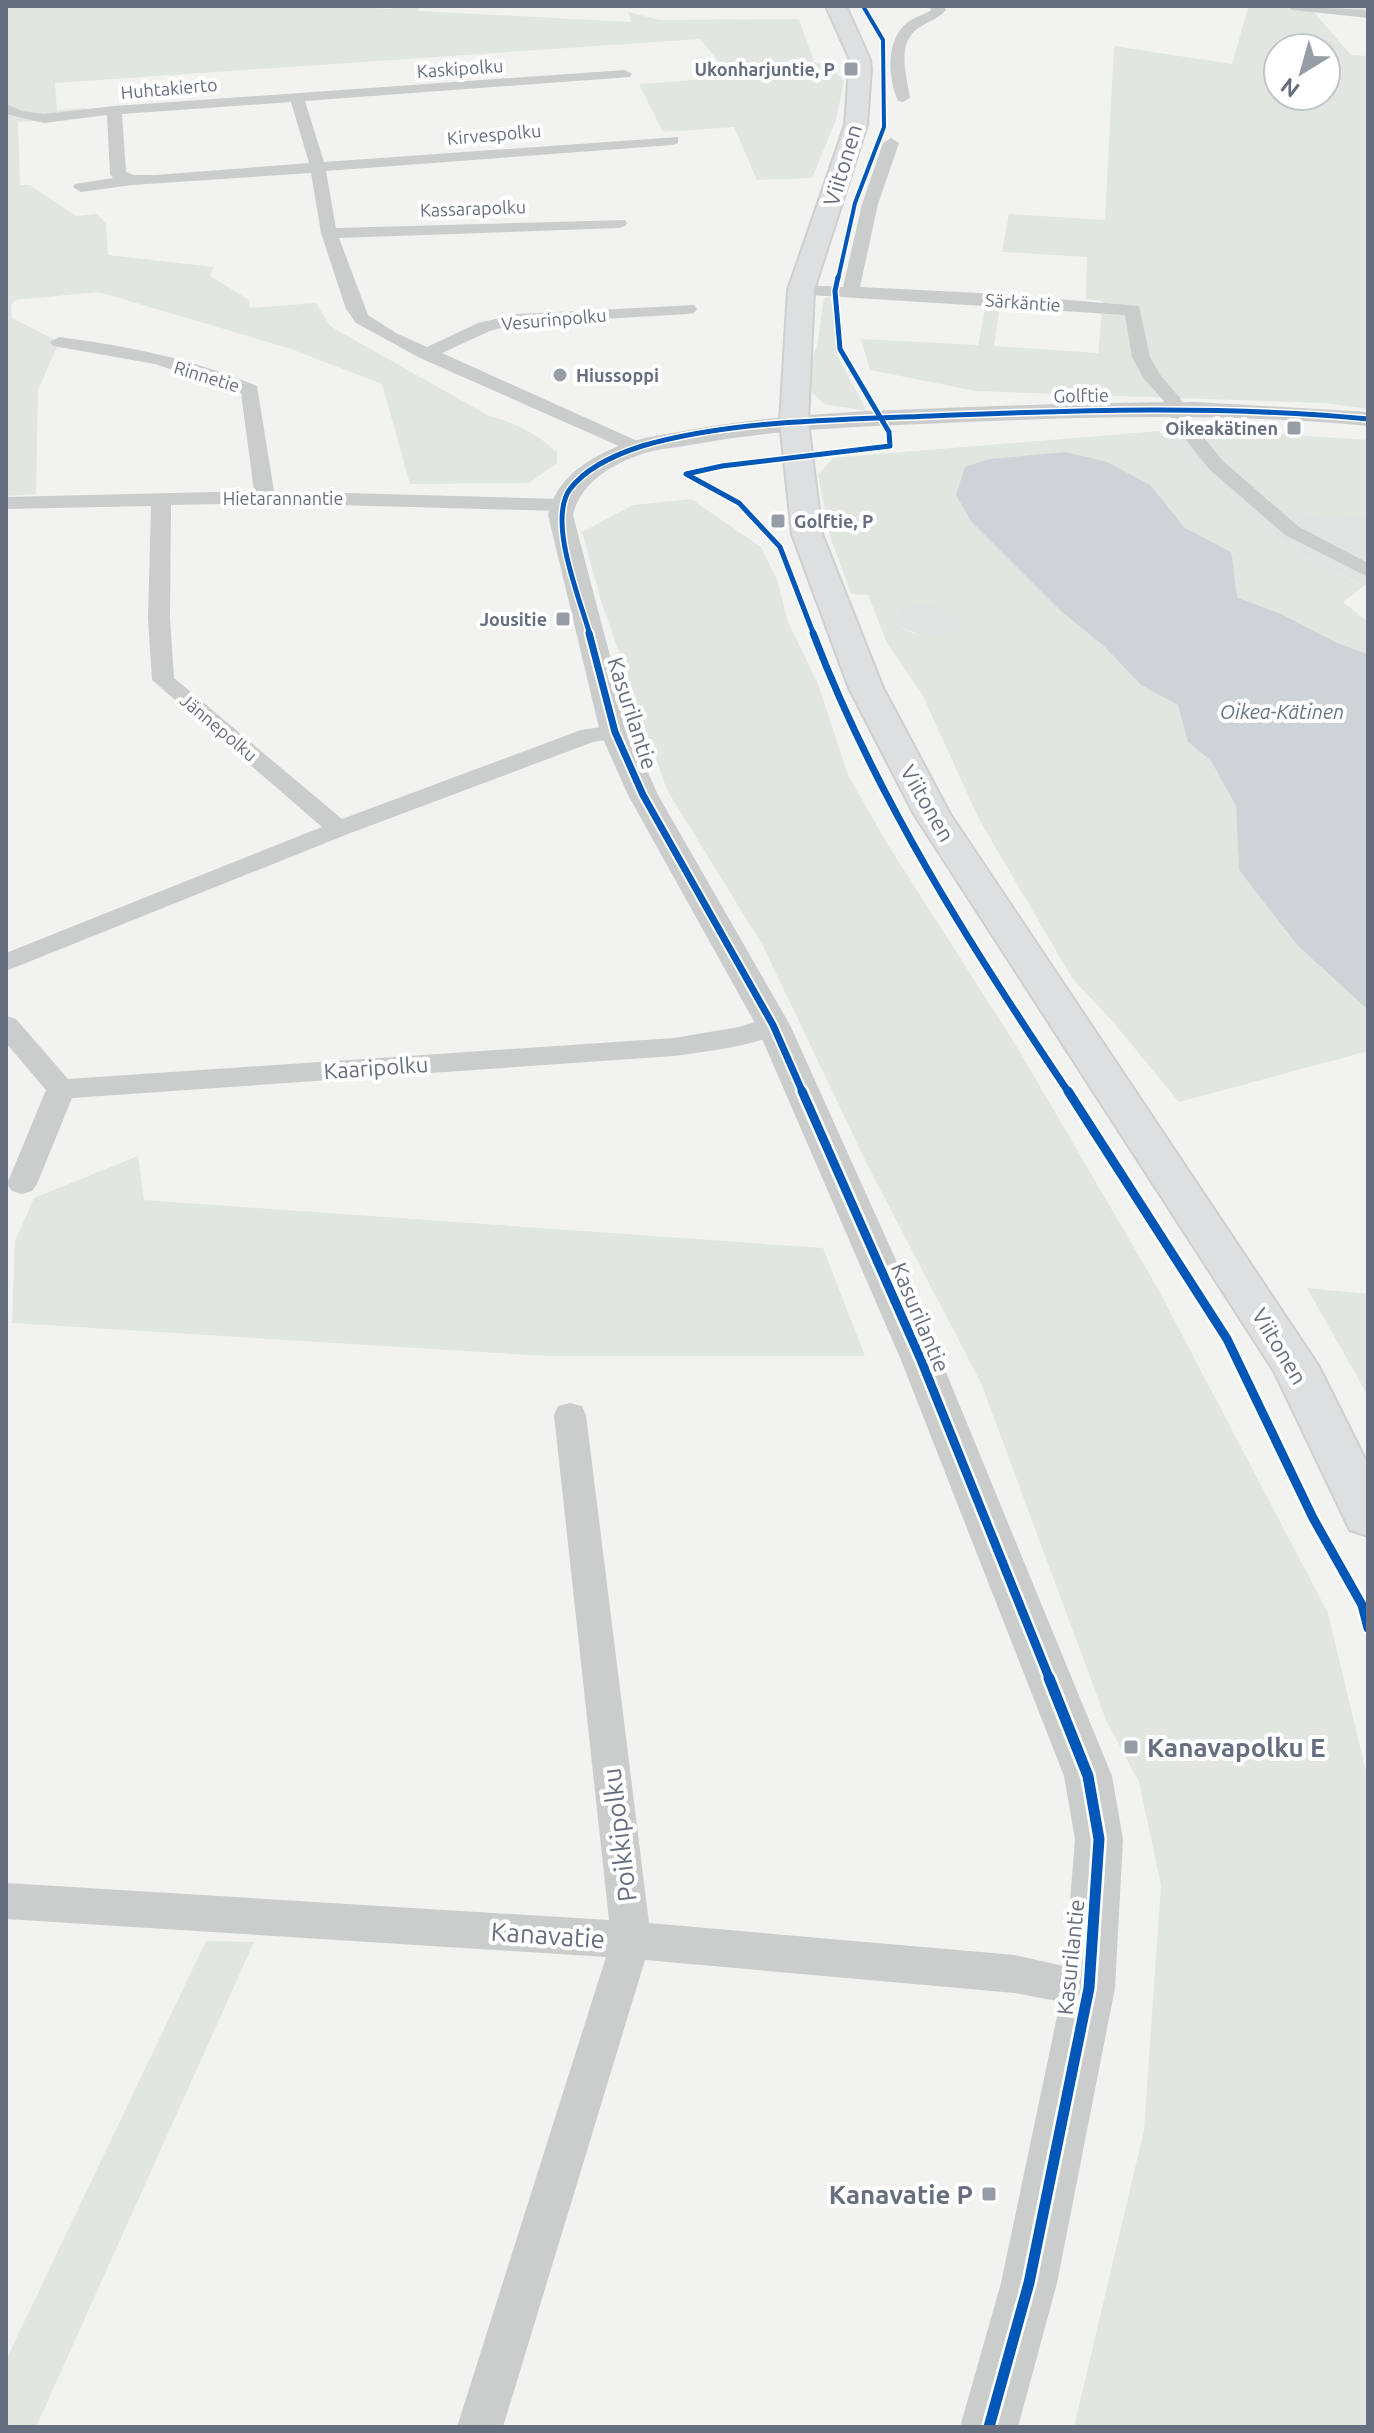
<svg xmlns="http://www.w3.org/2000/svg" width="1374" height="2433" viewBox="0 0 1374 2433" font-family="Ubuntu,sans-serif">
<style>
.built{fill:#e2e4e4}
.green{fill:#e1e6e0;fill-rule:evenodd}
.water{fill:#ced3d7}
.lines{fill:none;stroke-linecap:round;stroke-linejoin:round}
.secondary-casing{stroke:#cecfcf;stroke-width:4}
.minor{fill:#cbcccc;fill-rule:evenodd}
.tertiary{fill:#cbcccc;fill-rule:evenodd}
.secondary{fill:#dedfe0;fill-rule:evenodd}
.cycleway-far4-casing{stroke:#fff;stroke-width:7}
.cycleway-far3-casing{stroke:#fff;stroke-width:8}
.cycleway-far2-casing{stroke:#fff;stroke-width:11}
.cycleway-far1-casing{stroke:#fff;stroke-width:14}
.cycleway-casing{stroke:#fff;stroke-width:16}
.cycleway-far4{stroke:#0057b8;stroke-width:4}
.cycleway-far3{stroke:#0057b8;stroke-width:5}
.cycleway-far2{stroke:#0057b8;stroke-width:7}
.cycleway-far1{stroke:#0057b8;stroke-width:9}
.cycleway{stroke:#0057b8;stroke-width:11}
.poi-dot{fill:#979da7;stroke:#fff;stroke-width:3}
.labels{text-anchor:middle;dominant-baseline:central;stroke-width:8;stroke-linejoin:round;paint-order:stroke}
.far-street-label{font-size:18px;fill:#666e7f;stroke:#fff}
.far-poi-label{font-size:18px;font-weight:bold;fill:#666e7f;stroke:#fff;text-anchor:end}
.far-water-label{font-size:20px;font-style:italic;fill:#667483;stroke:#fff}
.street-label{font-size:22px;fill:#666e7f;stroke:#fff}
.near-poi-label{font-size:26px;font-weight:bold;fill:#666e7f;stroke:#fff;text-anchor:start}
.near-street-label{font-size:26px;fill:#666e7f;stroke:#fff}
</style>
<rect width="100%" height="100%" fill="#f2f3f1"/>
<g class="built">
<polygon points="1205,436 1206,443 1267,500 1362,515 1368,511 1368,586 1322,567 1279,539 1231,492 1164,438"/>
<polygon points="923,602 934,604 954,618 953,630 942,637 924,637 899,626 895,617 898,608"/>
</g>
<g class="green">
<path d="M6,6H348L391,9V6H418L419,11L631,22L628,12L660,20L799,19L814,62L831,67L844,81L836,120L812,178L757,180L734,127L663,132L639,84L694,80L727,71L700,39L55,83L57,110L86,108L80,118L18,122L20,185H30L76,216L97,214L106,224L108,255L214,267L210,276L249,300L250,308L316,303L330,326L489,416C515,422 537,434 557,452V463L529,483L410,484L382,384L291,349L99,292L15,300L11,306L12,318L59,342L38,390L36,494L6,496Z"/>
<path d="M1214,6H1368V17L1313,11L1351,55L1368,56V409L1324,403L976,391L870,370L861,339L978,345L986,305L1000,306L994,346L1098,353L1103,301L1086,299L1087,257L1002,252L1009,214L1105,220L1114,46L1232,64L1248,8ZM1278,48H1326V96H1278Z"/>
<polygon points="830,297 836,324 837,355 867,411 824,404 810,390 807,370 817,346 824,298"/>
<path d="M1204,429L1368,440V511C1359,518 1348,516 1338,517C1275,522 1248,482 1206,443Z"/>
<path d="M1159,431L1164,438L1231,492L1279,539L1322,567L1365,585L1343,602L1368,622V654L1335,642L1188,742L1211,761L1236,806L1239,870L1297,945L1368,1010V1051L1179,1102L1114,1023L1072,978L979,819L922,694L887,643L868,595L851,594L830,536L818,475L833,458L843,457ZM923,602L934,604L954,618L953,630C935,642 917,637 899,626L895,617L898,608Z"/>
<polygon points="691,499 761,547 777,579 788,622 818,684 848,775 888,845 1017,1047 1157,1287 1328,1613 1368,1780 1368,2427 1074,2427 1144,2130 1161,1885 1139,1782 1106,1720 981,1383 868,1166 763,946 667,790 600,598 582,532 633,505"/>
<polygon points="138,1156 144,1200 823,1248 865,1356 546,1356 12,1323 15,1241 34,1198"/>
<polygon points="1307,1288 1368,1294 1368,1396"/>
<polygon points="206,1941 254,1942 36,2427 6,2427 6,2360"/>
</g>
<path class="water" d="M1066,452L1107,462L1150,485L1185,528L1231,552C1235,568 1233,582 1238,598L1281,614L1335,642L1368,654V1010L1297,945L1239,870L1236,806L1211,761L1188,742L1178,705L1141,685L1105,647L1061,611L971,521L956,495L965,467L990,459Z"/>
<g class="lines">
<g class="secondary-casing">
<polygon id="secondary" points="826,6 846,6 870,60 871,69 867,125 814,290 808,422 822,534 883,688 950,814 1318,1365 1368,1465 1368,1536 1350,1530 1274,1371 914,814 849,688 792,534 780,422 788,290 845,125 849,69 850,60"/>
</g>
<g class="minor">
<path d="M930,6H944L946,10C938,19 929,21 920,27C895,42 907,75 910,98L903,102L898,101C888,78 885,39 908,22C915,17 924,15 931,10Z"/>
<polygon points="1286,6 1368,10 1368,18 1293,10"/>
<path d="M625,70L632,74L630,77L305,101L324,162L678,137V143L673,145L326,171L336,228L625,220L627,223L625,226L619,228L339,238L368,315L396,333L427,347L478,323L517,314L694,305L697,309L694,313L688,314L517,324L490,331L442,353L644,444L647,448L637,454L420,358L356,323L346,309L321,233L311,173L132,185L81,192L73,187L75,184L113,178L110,174L107,115L44,123L6,114V104L22,111L44,114L114,106ZM291,102L309,163L155,175H134L126,172L122,114Z"/>
<polygon points="891,138 899,143 878,204 860,287 999,294 1139,306 1150,357 1161,376 1180,398 1193,424 1223,461 1299,527 1368,563 1368,577 1285,535 1209,469 1174,425 1163,400 1144,379 1132,357 1125,315 795,294 792,290 801,285 843,287 862,204 883,143"/>
<path d="M59,337C127,346 193,359 257,386L274,491L560,499L570,505L560,511L265,503L171,505L170,618L174,678L342,819L581,730L615,725L623,727L627,732L623,737L593,742L348,834L6,971V953L322,827L152,680L148,618L151,506L6,509V497L254,491L241,393L155,364L53,346L50,342Z"/>
<path d="M6,1016L16,1019L68,1079L674,1038L739,1027L773,1016L783,1019L787,1025C774,1045 698,1052 674,1056L72,1098L37,1184L32,1191L22,1194L12,1191L7,1184L46,1090L6,1043Z"/>
<polygon points="570,1403 582,1406 586,1415 649,1923 1015,1955 1103,1975 1109,1988 1103,2001 1089,2007 1015,1993 645,1960 503,2427 457,2427 606,1957 6,1919 6,1883 609,1920 554,1415 558,1406"/>
</g>
<path class="tertiary" d="M1196,402L1368,412V426C1220,412 1073,417 925,424C849,427 772,430 696,444C680,447 664,448 648,452C616,462 581,480 573,515L630,732L658,795L790,1025L941,1360L1112,1776L1123,1839L1115,1988L1057,2283L1018,2427H960L1001,2283L1063,1988L1075,1839L1064,1776L901,1360L756,1025L628,795L600,732L548,515C556,477 589,458 623,444C644,437 667,434 689,430C756,418 824,413 893,410C994,406 1095,402 1196,402Z"/>
<use href="#secondary" class="secondary"/>
<g class="cycleway-far4-casing">
<polyline id="cycleway-far4" points="838,279 855,203 884,127 883,40 863,6"/>
</g>
<g class="cycleway-far3-casing">
<g id="cycleway-far3">
<path d="M590,635C580,599 547,521 570,489C586,468 617,454 642,446C733,420 838,420 931,416C1077,410 1222,405 1368,419"/>
<polyline points="814,635 780,547 739,503 686,474 722,466 890,446 889,432 840,349 835,291 838,277"/>
</g>
</g>
<g class="cycleway-far2-casing">
<g id="cycleway-far2">
<polyline points="589,633 615,732 643,795 773,1025 803,1093"/>
<path d="M813,633C876,798 971,947 1069,1093"/>
</g>
</g>
<g class="cycleway-far1-casing">
<g id="cycleway-far1">
<polyline points="802,1091 921,1360 1050,1680"/>
<polyline points="1068,1091 1227,1339 1313,1518 1362,1605 1368,1628"/>
</g>
</g>
<g class="cycleway-casing">
<polyline id="cycleway" points="989,2427 1029,2283 1089,1988 1099,1839 1088,1776 1049,1678"/>
</g>
<use href="#cycleway-far4" class="cycleway-far4"/>
<use href="#cycleway-far3" class="cycleway-far3"/>
<use href="#cycleway-far2" class="cycleway-far2"/>
<use href="#cycleway-far1" class="cycleway-far1"/>
<use href="#cycleway" class="cycleway"/>
</g>
<g class="poi-dot">
<rect x="843" y="61" width="16" height="16" rx="4"/>
<circle cx="560" cy="375" r="8"/>
<rect x="1286" y="420" width="16" height="16" rx="4"/>
<rect x="770" y="513" width="16" height="16" rx="4"/>
<rect x="555" y="611" width="16" height="16" rx="4"/>
<rect x="1123" y="1739" width="16" height="16" rx="4"/>
<rect x="981" y="2186" width="16" height="16" rx="4"/>
</g>
<g class="labels">
<g class="far-street-label">
<text transform="translate(460 68) rotate(-4)">Kaskipolku</text>
<text transform="translate(169 88) rotate(-5)">Huhtakierto</text>
<text transform="translate(494 134) rotate(-5)">Kirvespolku</text>
<text transform="translate(473 208) rotate(-2)">Kassarapolku</text>
<text transform="translate(1023 302) rotate(4)">Särkäntie</text>
<text transform="translate(554 319) rotate(-5)">Vesurinpolku</text>
<text transform="translate(207 376) rotate(17)">Rinnetie</text>
<text transform="translate(1081 395) rotate(-1)">Golftie</text>
<text x="283" y="498">Hietarannantie</text>
<text transform="translate(219 727) rotate(40)">Jännepolku</text>
</g>
<g class="far-poi-label">
<text x="835" y="69">Ukonharjuntie, P</text>
<text x="576" y="375" text-anchor="start">Hiussoppi</text>
<text x="1278" y="428">Oikeakätinen</text>
<text x="794" y="521" text-anchor="start">Golftie, P</text>
<text x="547" y="619">Jousitie</text>
</g>
<g class="far-water-label">
<text x="1282" y="711">Oikea-Kätinen</text>
</g>
<g class="street-label">
<text transform="translate(842 165) rotate(-73)">Viitonen</text>
<text transform="translate(633 713) rotate(72)">Kasurilantie</text>
<text transform="translate(928 803) rotate(60)">Viitonen</text>
<text transform="translate(376 1067) rotate(-4)">Kaaripolku</text>
<text transform="translate(921 1317) rotate(67)">Kasurilantie</text>
<text transform="translate(1280 1346) rotate(59)">Viitonen</text>
<text transform="translate(1070 1957) rotate(-84)">Kasurilantie</text>
</g>
<g class="near-poi-label">
<text x="1147" y="1747">Kanavapolku E</text>
<text x="973" y="2194" text-anchor="end">Kanavatie P</text>
</g>
<g class="near-street-label">
<text transform="translate(619 1835) rotate(-97)">Poikkipolku</text>
<text transform="translate(548 1935) rotate(4)">Kanavatie</text>
</g>
</g>
<rect width="1374" height="2433" fill="none" stroke="#666e7f" stroke-width="16"/>
<g transform="translate(1302 72) rotate(217)"><circle r="38" fill="#ffffff" stroke="#c2c5cc" stroke-width="2"/>
<path d="M0-6L14 30L0 20L-14 30Z" fill="#979da7"/>
<text y="-12" font-size="22" font-weight="bold" text-anchor="middle" fill="#666e7f">N</text>
</g>
</svg>
